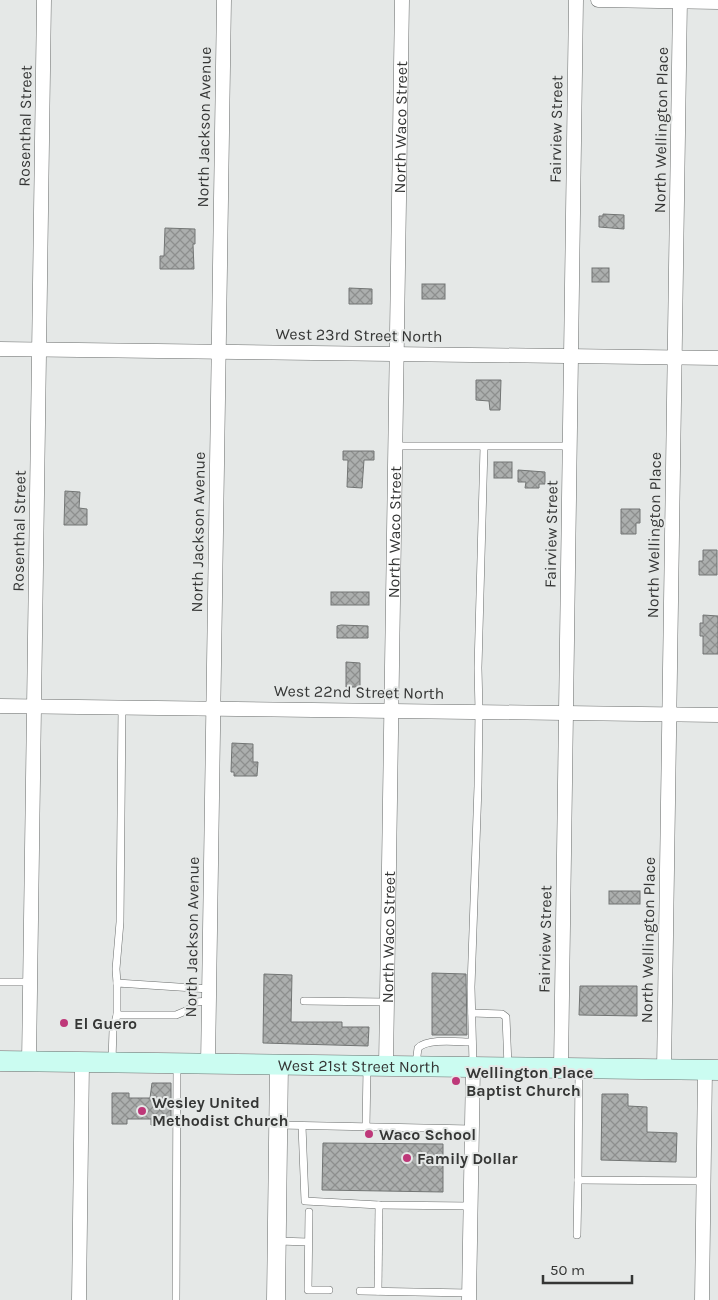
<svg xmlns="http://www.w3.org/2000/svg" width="718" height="1300" viewBox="0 0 718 1300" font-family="Karla,sans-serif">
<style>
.building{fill:url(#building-cross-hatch);stroke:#727574}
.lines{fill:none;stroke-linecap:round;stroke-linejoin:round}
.service-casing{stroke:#6a6d6c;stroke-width:8}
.minor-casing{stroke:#6a6d6c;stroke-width:15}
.tertiary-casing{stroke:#6a6d6c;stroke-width:19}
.secondary-casing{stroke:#6a6d6c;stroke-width:21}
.service{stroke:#fff;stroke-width:7}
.minor{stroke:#fff;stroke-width:14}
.tertiary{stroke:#fff;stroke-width:18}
.secondary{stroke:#cbfcf1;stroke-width:20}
.poi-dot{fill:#be3879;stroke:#e5e8e7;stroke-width:2}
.labels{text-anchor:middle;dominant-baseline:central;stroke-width:4;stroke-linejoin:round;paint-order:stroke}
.street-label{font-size:16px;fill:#353635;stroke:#e5e8e7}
.poi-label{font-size:16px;font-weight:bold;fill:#353635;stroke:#e5e8e7;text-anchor:start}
</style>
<defs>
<pattern id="building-cross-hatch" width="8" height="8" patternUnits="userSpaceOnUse" patternTransform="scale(1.25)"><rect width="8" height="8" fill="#acafae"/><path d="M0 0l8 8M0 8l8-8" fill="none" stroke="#8d8f8e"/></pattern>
</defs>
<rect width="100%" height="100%" fill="#e5e8e7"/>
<g class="building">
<polygon points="603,214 624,215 624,229 599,227 599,216 603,216"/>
<polygon points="165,228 195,229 195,244 193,244 194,269 160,269 160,256 164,256"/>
<rect x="592" y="268" width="17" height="14"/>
<rect x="422" y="284" width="23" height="15"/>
<polygon points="349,288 372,289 372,304 349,304"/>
<polygon points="476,380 501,380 500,410 490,410 489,401 476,400"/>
<polygon points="343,451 374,451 374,460 364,460 362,488 347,487 348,460 343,460"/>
<rect x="494" y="462" width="18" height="16"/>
<polygon points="518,470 545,472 545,484 539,484 539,488 525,488 526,482 518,482"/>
<polygon points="65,491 80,492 79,508 87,509 87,525 64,525"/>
<polygon points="621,509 640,509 640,523 636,523 636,534 621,534"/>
<polygon points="703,550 717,550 717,575 699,575 699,561 703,561"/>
<rect x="331" y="592" width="38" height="13"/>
<polygon points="703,615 718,616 718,654 703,654 703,636 700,636 700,623 703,623"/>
<polygon points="341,625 368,626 368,638 337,638 337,626"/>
<polygon points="346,662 360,663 360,687 346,687"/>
<polygon points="232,743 253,744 253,762 258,762 257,776 234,776 234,772 231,772"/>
<rect x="609" y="891" width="31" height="13"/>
<polygon points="432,973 466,974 467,1035 432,1035"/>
<polygon points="264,974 292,975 291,1022 342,1022 342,1027 369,1027 368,1046 263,1043"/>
<polygon points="580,986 637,986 637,1016 579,1015"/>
<polygon points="152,1083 171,1083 171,1125 151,1125 151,1119 127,1119 127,1124 112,1124 112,1093 129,1093 129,1098 150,1098"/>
<polygon points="602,1094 628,1094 628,1106 647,1107 647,1132 677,1133 676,1162 601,1160"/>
<polygon points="323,1143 443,1144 443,1192 322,1190"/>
</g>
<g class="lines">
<g class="service-casing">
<g id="service">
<polyline points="396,446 569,446"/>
<polyline points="0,982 30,982"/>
<polyline points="117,983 116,969 120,922 122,707"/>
<polyline points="304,1001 387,1002"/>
<polyline points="472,1013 502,1014 506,1017 508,1066"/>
<polyline points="117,1015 176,1015 188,1010 196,1002 209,1001"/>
<polyline points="112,1060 113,1030 117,1015 117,983 209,989"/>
<path d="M416,1064L418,1048C428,1038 458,1042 472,1042"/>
<polyline points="473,1064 471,987 478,786 479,711 478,668 484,447"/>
<polyline points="579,1069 578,1180 704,1181"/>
<polyline points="279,1125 472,1129"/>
<polyline points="302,1126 305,1201 379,1205 471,1206"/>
<polyline points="366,1127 367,1068"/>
<polyline points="309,1212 308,1290 329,1290"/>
<polyline points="577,1235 578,1180"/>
<polyline points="278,1241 308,1242"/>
<polyline points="360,1291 469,1293"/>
<polyline points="378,1291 379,1205"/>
<polyline points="176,1300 177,1064"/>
</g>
</g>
<g class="minor-casing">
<g id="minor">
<polyline points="598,0 718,2"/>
<polyline points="0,349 718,358"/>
<polyline points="0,706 718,715"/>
<polyline points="29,1062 44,0"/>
<polyline points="208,1064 224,0"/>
<path id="s1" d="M386,1066L402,0"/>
<polyline points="561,1068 576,0"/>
<polyline points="664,1070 680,0"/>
<polyline points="79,1300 82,1063"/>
<polyline points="469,1300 473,1067"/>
<polyline points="702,1300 705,1070"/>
</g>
</g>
<g class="tertiary-casing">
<polyline id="tertiary" points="276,1300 279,1064"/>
</g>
<g class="secondary-casing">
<g id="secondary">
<path id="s2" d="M0,1061L718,1070"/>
</g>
</g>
<use href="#service" class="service"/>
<use href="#minor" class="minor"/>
<use href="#tertiary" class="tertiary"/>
<use href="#secondary" class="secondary"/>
</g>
<g class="poi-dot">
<circle cx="64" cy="1023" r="5"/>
<circle cx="456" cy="1081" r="5"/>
<circle cx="142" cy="1111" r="5"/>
<circle cx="369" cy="1134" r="5"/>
<circle cx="407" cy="1158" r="5"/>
</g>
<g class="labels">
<g class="street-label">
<text transform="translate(25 126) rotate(-89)">Rosenthal Street</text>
<text transform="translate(204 127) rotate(-89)">North Jackson Avenue</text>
<text stroke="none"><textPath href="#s1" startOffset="939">North Waco Street</textPath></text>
<text transform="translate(556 129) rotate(-89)">Fairview Street</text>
<text transform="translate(661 130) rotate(-89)">North Wellington Place</text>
<text transform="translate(359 335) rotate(1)">West 23rd Street North</text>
<text transform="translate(19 531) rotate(-89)">Rosenthal Street</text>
<text transform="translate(198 532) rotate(-89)">North Jackson Avenue</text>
<text stroke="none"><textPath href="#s1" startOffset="534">North Waco Street</textPath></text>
<text transform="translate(551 534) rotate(-89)">Fairview Street</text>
<text transform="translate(654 535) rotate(-89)">North Wellington Place</text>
<text transform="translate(359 692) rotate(1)">West 22nd Street North</text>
<text transform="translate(192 937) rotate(-89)">North Jackson Avenue</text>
<text stroke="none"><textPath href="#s1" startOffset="129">North Waco Street</textPath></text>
<text transform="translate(545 939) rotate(-89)">Fairview Street</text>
<text transform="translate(648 940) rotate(-89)">North Wellington Place</text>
<text stroke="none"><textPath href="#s2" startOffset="359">West 21st Street North</textPath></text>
</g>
<g class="poi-label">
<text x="74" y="1023">El Guero</text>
<text x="466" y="1072">Wellington Place<tspan x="466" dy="18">Baptist Church</tspan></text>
<text x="152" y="1102">Wesley United<tspan x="152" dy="18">Methodist Church</tspan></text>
<text x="379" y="1134">Waco School</text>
<text x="417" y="1158">Family Dollar</text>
</g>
</g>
<path d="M543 1275v8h89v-8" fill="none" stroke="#353635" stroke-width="2.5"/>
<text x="550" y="1275" font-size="15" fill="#353635" stroke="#e5e8e7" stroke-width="4" paint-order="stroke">50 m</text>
</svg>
